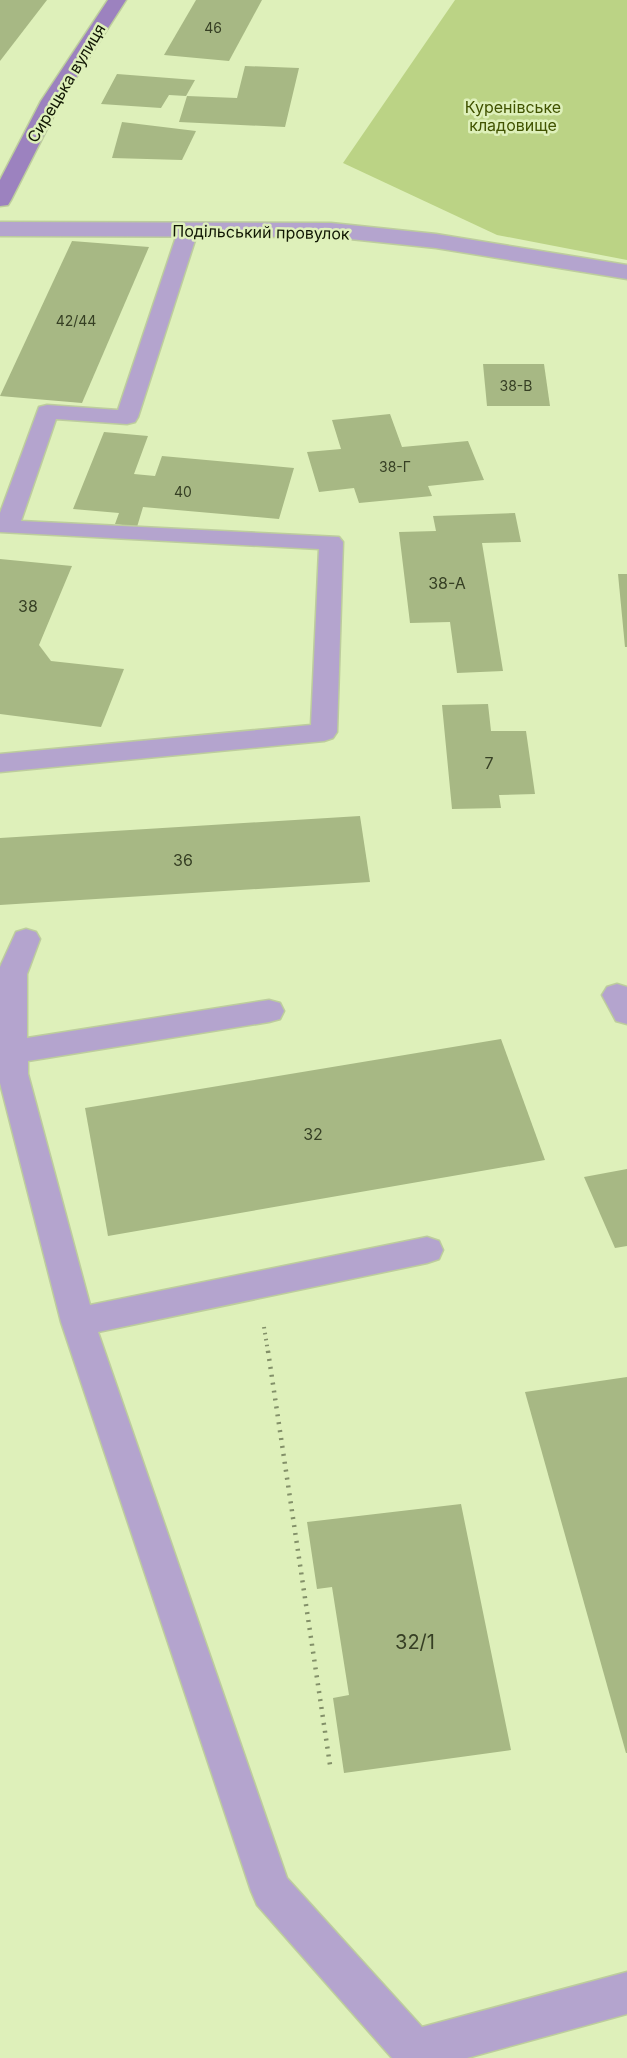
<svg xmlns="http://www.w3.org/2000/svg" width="627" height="2058" viewBox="0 0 627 2058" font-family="Inter,sans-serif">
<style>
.green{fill:#bbd385}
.building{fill:#a7b884}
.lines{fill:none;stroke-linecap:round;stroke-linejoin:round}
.service-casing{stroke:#bdcd9d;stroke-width:3}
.minor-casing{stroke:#bdcd9d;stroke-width:3}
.secondary-casing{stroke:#bdcd9d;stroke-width:3}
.path-far1{stroke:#839069;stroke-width:4;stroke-dasharray:1.5 4.5;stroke-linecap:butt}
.path{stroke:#839069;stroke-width:4.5;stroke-dasharray:2 6;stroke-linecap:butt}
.service{fill:#b4a4ce;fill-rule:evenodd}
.minor{fill:#b4a4ce;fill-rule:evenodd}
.secondary{fill:#9c82bf;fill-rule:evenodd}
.labels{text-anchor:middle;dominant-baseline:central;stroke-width:5;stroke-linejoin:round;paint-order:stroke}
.far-number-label{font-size:14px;fill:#363f24}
.far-street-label{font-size:16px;fill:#111704;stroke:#def0ba}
.far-park-label{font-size:16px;fill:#415301;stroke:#def0ba}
.number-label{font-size:16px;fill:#363f24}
.near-number-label{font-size:20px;fill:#363f24}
</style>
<rect width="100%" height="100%" fill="#def0ba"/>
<polygon class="green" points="455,0 627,0 627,260 497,235 343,163"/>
<g class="building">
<polygon points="0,0 47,0 0,61"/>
<polygon points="196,0 262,0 229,61 164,55"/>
<polygon points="245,66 299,68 285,127 179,122 187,96 237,98"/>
<polygon points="117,74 195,80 186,96 169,95 161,108 101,104"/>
<polygon points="122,122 196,131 182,160 112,158"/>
<polygon points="72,241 149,247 82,403 0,396"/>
<polygon points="483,364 544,364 550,406 487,406"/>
<polygon points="390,414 402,447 468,441 484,480 428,486 432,496 359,503 354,488 319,492 307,452 341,449 332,420"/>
<polygon points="104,432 148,436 134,474 155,476 162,456 294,468 279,519 143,507 137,527 115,524 119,513 73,509"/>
<polygon points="515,513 521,542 482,543 503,671 457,673 450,622 410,623 399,532 436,531 433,516"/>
<polygon points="0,559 72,566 39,645 51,661 124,669 101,727 0,714"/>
<polygon points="618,574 627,574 627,647 625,647"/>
<polygon points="488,704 491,731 526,731 535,794 499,795 501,808 452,809 442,705"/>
<polygon points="360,816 370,882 0,905 0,838"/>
<polygon points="501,1039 545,1160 108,1236 85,1108"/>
<polygon points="627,1169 627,1246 615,1248 584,1177"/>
<polygon points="627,1377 627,1753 626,1753 525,1392"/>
<polygon points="461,1504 511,1750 344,1773 333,1698 349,1695 332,1587 317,1589 307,1522"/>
</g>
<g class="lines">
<g class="service-casing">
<g id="service">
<polygon points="188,225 195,227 198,231 138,417 135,422 127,424 56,419 21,521 339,537 343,542 337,732 333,738 324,741 0,772 0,754 311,725 319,549 0,532 0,513 39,407 47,405 118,410 178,231 181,227"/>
<polygon points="26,929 36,932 40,939 27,974 27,1038 269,1000 280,1003 284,1011 280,1019 269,1022 28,1061 28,1074 90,1305 427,1237 439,1241 443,1250 439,1259 427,1263 98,1332 287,1878 422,2027 627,1972 627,2014 467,2058 392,2058 257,1905 251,1891 61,1322 0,1083 0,967 16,932"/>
<polygon points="617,984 627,987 627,1024 616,1021 602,995 607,987"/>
</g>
</g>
<g class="minor-casing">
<polygon id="minor" points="0,222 331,223 436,234 627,265 627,279 436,248 331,237 0,236"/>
</g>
<g class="secondary-casing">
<polygon id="secondary" points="108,0 126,0 61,101 11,200 8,205 0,206 0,180 41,101"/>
</g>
<polyline class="path-far1" points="264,1327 268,1352"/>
<polyline class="path" points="268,1351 330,1765"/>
<use href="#service" class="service"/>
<use href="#minor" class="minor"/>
<use href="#secondary" class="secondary"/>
</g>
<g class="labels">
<g class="far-number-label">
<text x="213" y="27">46</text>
<text x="76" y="320">42/44</text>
<text x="516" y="385">38-В</text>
<text x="395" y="466">38-Г</text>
<text x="183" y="491">40</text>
</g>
<g class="far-street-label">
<text transform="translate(66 83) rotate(-59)">Сирецька вулиця</text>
<text transform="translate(261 232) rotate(1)">Подільський провулок</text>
</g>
<g class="far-park-label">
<text x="513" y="107">Куренівське<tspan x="513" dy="18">кладовище</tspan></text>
</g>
<g class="number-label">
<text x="447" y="583">38-А</text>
<text x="28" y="606">38</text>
<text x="489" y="763">7</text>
<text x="183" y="860">36</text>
<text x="313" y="1134">32</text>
</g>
<g class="near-number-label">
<text x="415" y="1642">32/1</text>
</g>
</g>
</svg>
